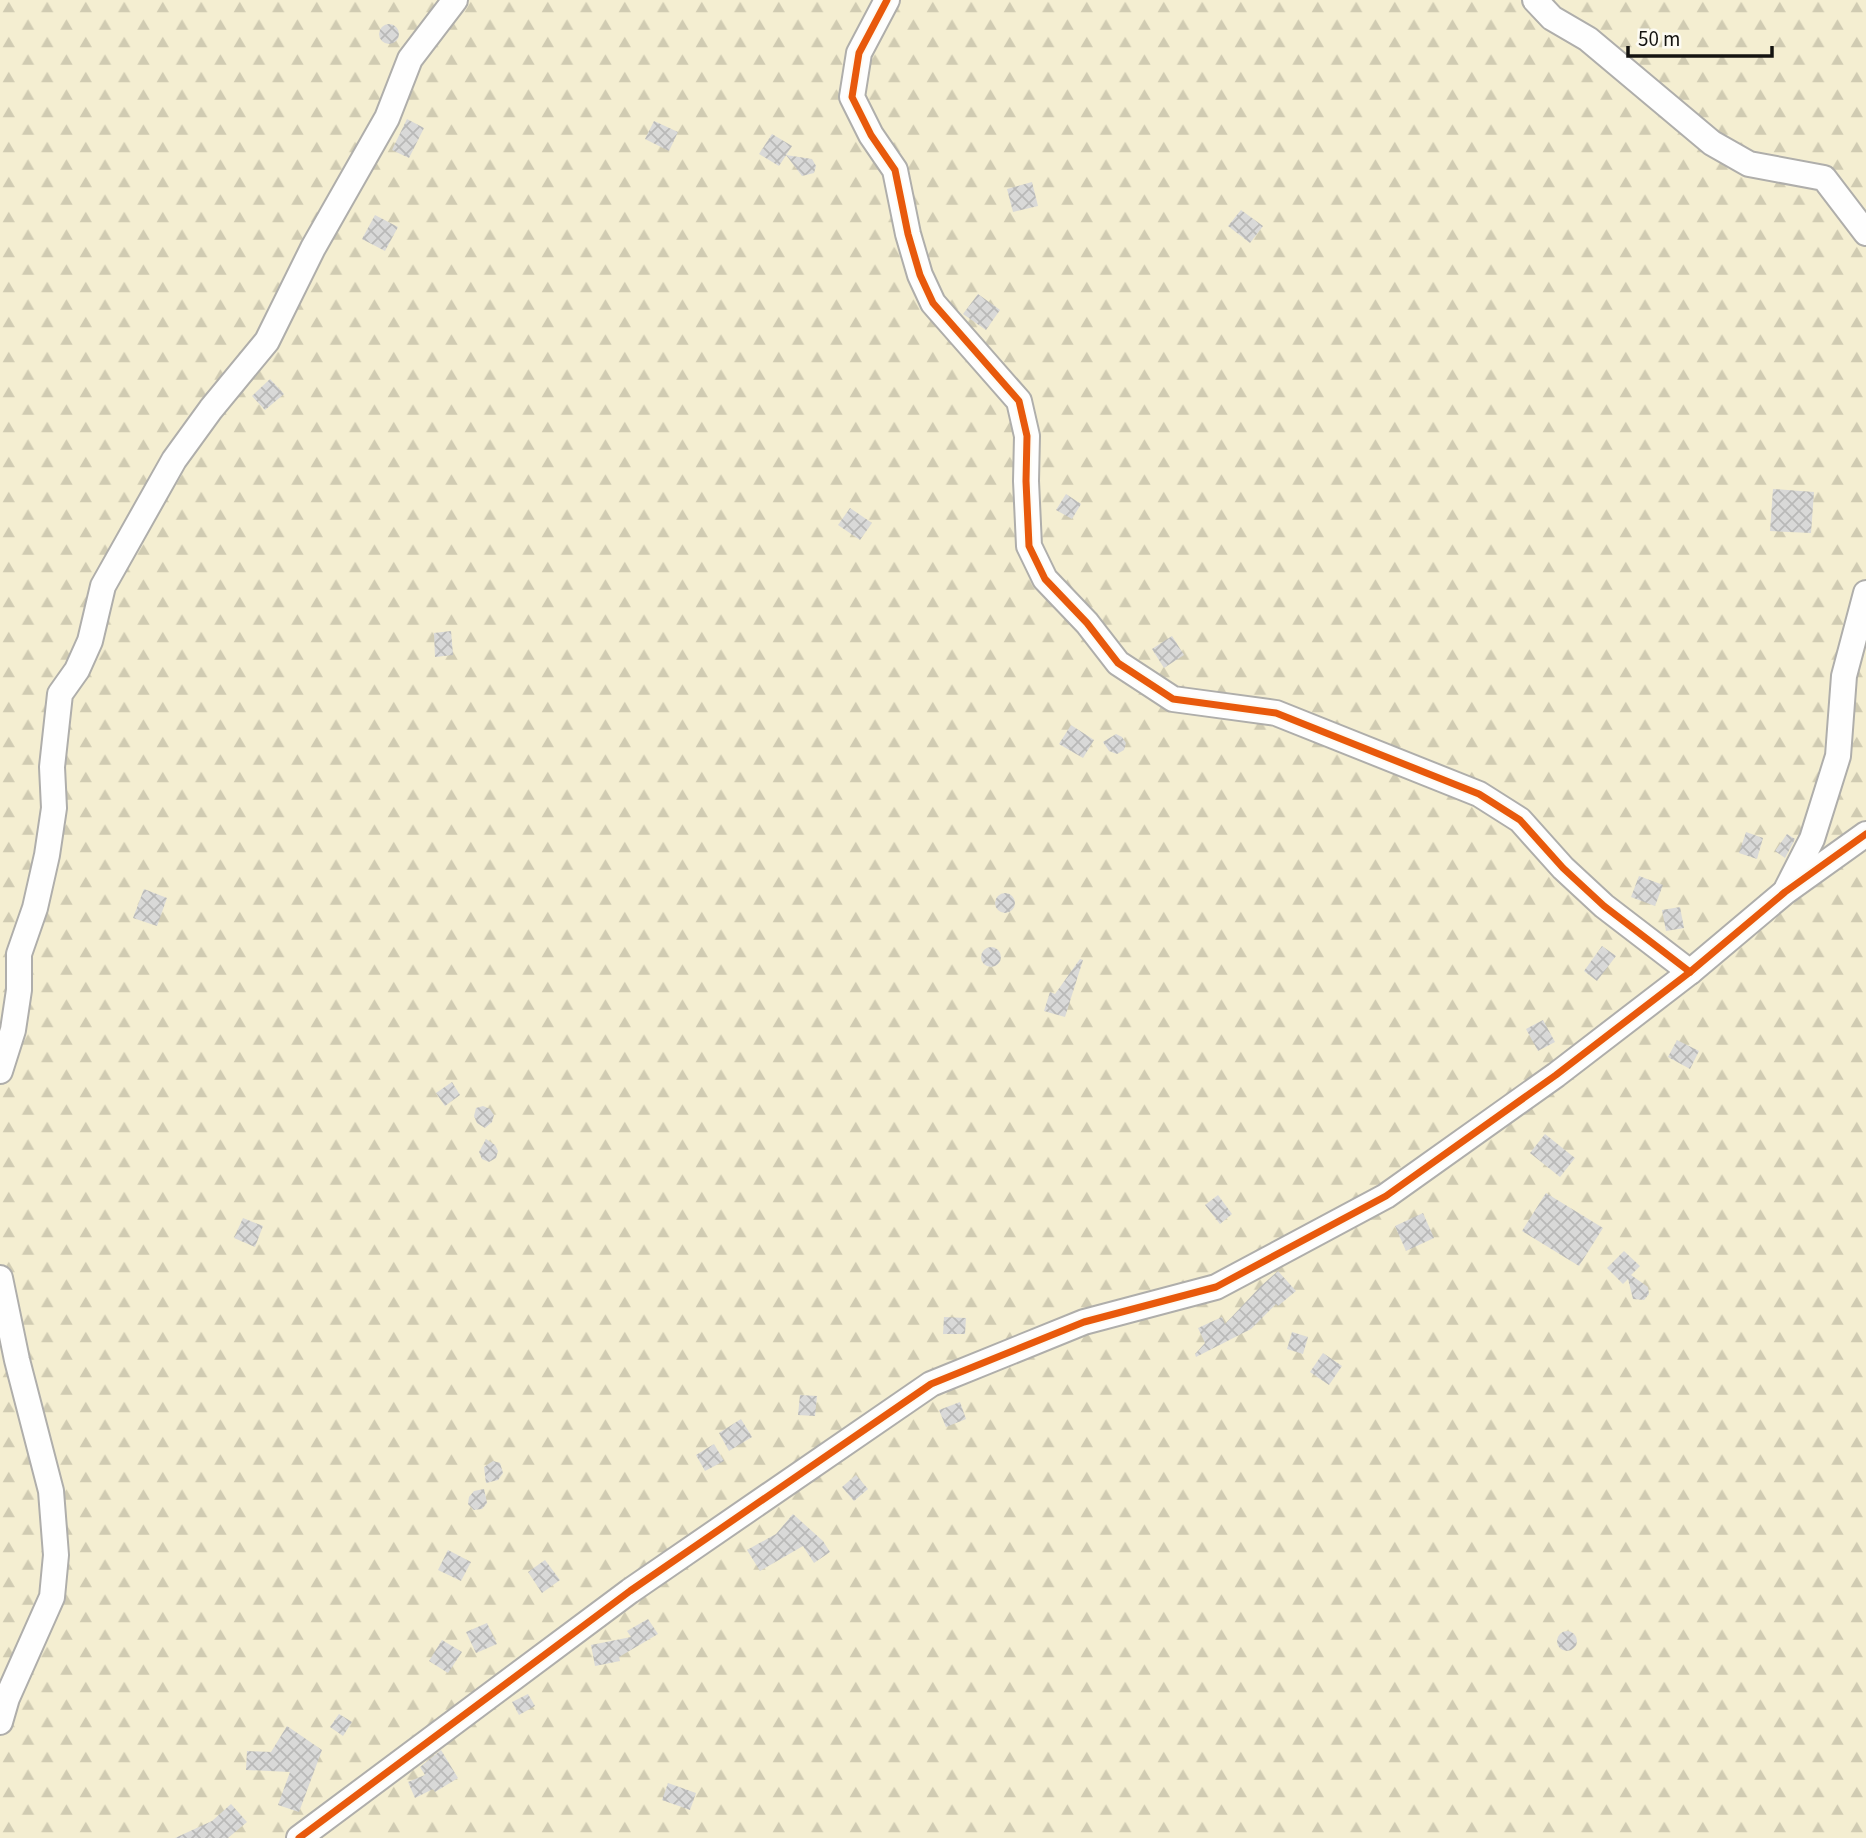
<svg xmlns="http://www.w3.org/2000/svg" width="1866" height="1838" viewBox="0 0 1866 1838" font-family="'Source Sans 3',sans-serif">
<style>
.forest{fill:url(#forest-firs)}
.building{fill:url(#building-cross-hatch)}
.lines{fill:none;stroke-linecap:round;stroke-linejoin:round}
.minor-casing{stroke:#afaeab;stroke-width:28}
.minor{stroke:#fefefe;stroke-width:24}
.cycleway-casing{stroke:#fdfbf3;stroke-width:11}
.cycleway{stroke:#e8590c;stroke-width:7}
</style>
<defs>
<pattern id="forest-firs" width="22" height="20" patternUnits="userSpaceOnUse" patternTransform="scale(1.75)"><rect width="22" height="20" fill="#f4eed1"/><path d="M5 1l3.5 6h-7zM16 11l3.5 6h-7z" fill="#d0cbb2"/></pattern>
<pattern id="building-cross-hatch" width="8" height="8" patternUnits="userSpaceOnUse" patternTransform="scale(1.75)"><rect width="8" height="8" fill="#d9d9d8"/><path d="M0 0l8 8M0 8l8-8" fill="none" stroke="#b9b9b8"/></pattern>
</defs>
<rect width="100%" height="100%" fill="#fbfaf5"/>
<rect class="forest" x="0" y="0" width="1866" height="1838"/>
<g class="building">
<circle cx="389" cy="34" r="10"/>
<polygon points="407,119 424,128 409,158 392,150"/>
<polygon points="654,121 678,132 669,151 645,139"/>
<polygon points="772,134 792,146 779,166 759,154"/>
<polygon points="786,155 812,159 816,166 814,173 802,176"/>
<polygon points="1032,182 1038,206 1013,212 1007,189"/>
<polygon points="1241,210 1263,226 1250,243 1228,226"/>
<polygon points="375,215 398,227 385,251 362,239"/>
<polygon points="978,294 1000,310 986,330 963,314"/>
<polygon points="270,379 284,394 265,410 252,396"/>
<polygon points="1773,489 1814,492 1811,533 1770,531"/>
<polygon points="1066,494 1081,504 1072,519 1056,510"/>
<polygon points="850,508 872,523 860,540 838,525"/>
<polygon points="451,631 453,655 435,657 434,633"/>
<polygon points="1172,636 1184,655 1164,668 1152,649"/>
<polygon points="1071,725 1094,740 1083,758 1059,744"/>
<polygon points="1116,734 1122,737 1126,743 1124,750 1117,754 1109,751 1103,742"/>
<polygon points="1746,832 1763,838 1757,859 1739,853"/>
<polygon points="1787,834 1795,839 1785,858 1775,851"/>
<polygon points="1639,876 1663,885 1655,906 1631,897"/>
<polygon points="144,889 167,898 157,926 133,918"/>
<circle cx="1005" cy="903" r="10"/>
<polygon points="1680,907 1684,928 1666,931 1662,910"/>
<polygon points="1602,946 1616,956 1597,981 1584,971"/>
<circle cx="991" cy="957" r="10"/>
<polygon points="1080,959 1083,960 1065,1017 1044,1011 1050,992 1055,994"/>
<polygon points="1543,1020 1555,1042 1538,1051 1526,1029"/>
<polygon points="1677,1040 1699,1051 1690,1069 1668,1057"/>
<polygon points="452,1082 460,1095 445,1106 436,1093"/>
<polygon points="483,1106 490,1109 494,1115 492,1122 485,1128 477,1123 474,1116 476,1108"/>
<polygon points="1545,1134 1575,1158 1560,1177 1530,1153"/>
<polygon points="486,1139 495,1145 498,1151 496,1158 489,1162 482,1159 479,1152"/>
<polygon points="1546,1193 1603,1228 1579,1266 1522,1231"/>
<polygon points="1218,1195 1232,1214 1220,1224 1205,1205"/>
<polygon points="1423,1213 1434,1238 1406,1251 1395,1226"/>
<polygon points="243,1218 263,1226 255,1247 234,1238"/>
<polygon points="1624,1251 1640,1266 1631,1275 1648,1287 1649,1294 1644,1300 1633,1299 1628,1279 1623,1284 1607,1268"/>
<polygon points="1278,1271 1296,1291 1278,1306 1276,1304 1251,1329 1196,1357 1195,1354 1205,1343 1198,1328 1222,1317 1225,1324 1261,1286"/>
<polygon points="944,1317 966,1318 965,1334 943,1334"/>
<polygon points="1292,1332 1308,1337 1303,1354 1287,1349"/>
<polygon points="1323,1353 1342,1366 1329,1385 1310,1372"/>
<polygon points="800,1395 817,1396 815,1416 798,1415"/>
<polygon points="960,1402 966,1419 946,1427 939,1410"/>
<polygon points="741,1419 752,1437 729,1451 719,1433"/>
<polygon points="714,1444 724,1461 705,1471 696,1455"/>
<polygon points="493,1461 500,1463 503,1473 498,1480 486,1483 484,1467"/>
<polygon points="856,1475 868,1489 854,1501 842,1487"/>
<polygon points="484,1489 487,1503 482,1509 474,1510 468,1504 469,1497 474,1491"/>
<polygon points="793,1514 823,1541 830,1552 814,1563 803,1546 760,1571 747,1550 776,1534"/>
<polygon points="448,1550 471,1562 461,1581 438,1570"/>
<polygon points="545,1560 560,1580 542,1593 528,1572"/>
<polygon points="648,1619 658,1634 619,1657 620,1661 595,1666 591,1645 631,1637 627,1631"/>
<polygon points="487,1623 497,1644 476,1653 466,1632"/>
<circle cx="1567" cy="1641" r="10"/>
<polygon points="442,1640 462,1652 448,1673 429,1661"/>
<polygon points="528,1694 535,1706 519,1715 512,1702"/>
<polygon points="339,1714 352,1722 343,1736 330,1727"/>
<polygon points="287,1726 322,1750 299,1812 278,1805 290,1772 246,1770 247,1751 271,1752"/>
<polygon points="441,1750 458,1778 435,1792 433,1789 415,1798 408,1782 425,1775 420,1767"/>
<polygon points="668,1783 696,1793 690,1810 662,1800"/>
<polygon points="231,1804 247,1822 228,1838 175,1838 212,1821"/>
</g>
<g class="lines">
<g class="minor-casing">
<g id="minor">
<polyline points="887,0 859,53 852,97 871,135 895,170 908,234 920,275 933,303 1019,401 1027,436 1026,481 1029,546 1045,579 1087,623 1118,663 1173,699 1276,713 1479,794 1520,820 1563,868 1604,906 1690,972"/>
<polyline points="1535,0 1552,18 1588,39 1712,143 1749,164 1824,178 1866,233"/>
<polyline points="1787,888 1812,839 1838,756 1844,676 1866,593"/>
<polyline points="0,1071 13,1030 19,990 19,954 35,908 47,855 54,808 52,767 60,694 77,670 90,641 103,586 174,460 211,409 267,341 313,248 387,118 410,59 455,0"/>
<polyline points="0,1278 17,1360 51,1491 56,1555 52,1597 7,1698 0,1722"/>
<polyline points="299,1838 630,1591 931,1384 1084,1322 1216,1287 1386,1196 1556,1075 1690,972 1785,892 1866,834"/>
</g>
</g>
<use href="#minor" class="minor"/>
<g class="cycleway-casing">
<g id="cycleway">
<polyline points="887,0 859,53 852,97 871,135 895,170 908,234 920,275 933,303 1019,401 1027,436 1026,481 1029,546 1045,579 1087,623 1118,663 1173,699 1276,713 1479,794 1520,820 1563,868 1604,906 1690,972"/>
<polyline points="299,1838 630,1591 931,1384 1084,1322 1216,1287 1386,1196 1556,1075 1690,972 1785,892 1866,834"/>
</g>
</g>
<use href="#cycleway" class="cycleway"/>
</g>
<path d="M1628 46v10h144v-10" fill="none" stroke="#141310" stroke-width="3.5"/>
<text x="1638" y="46" font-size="21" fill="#141310" stroke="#fdfbf3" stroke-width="5" paint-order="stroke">50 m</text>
</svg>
